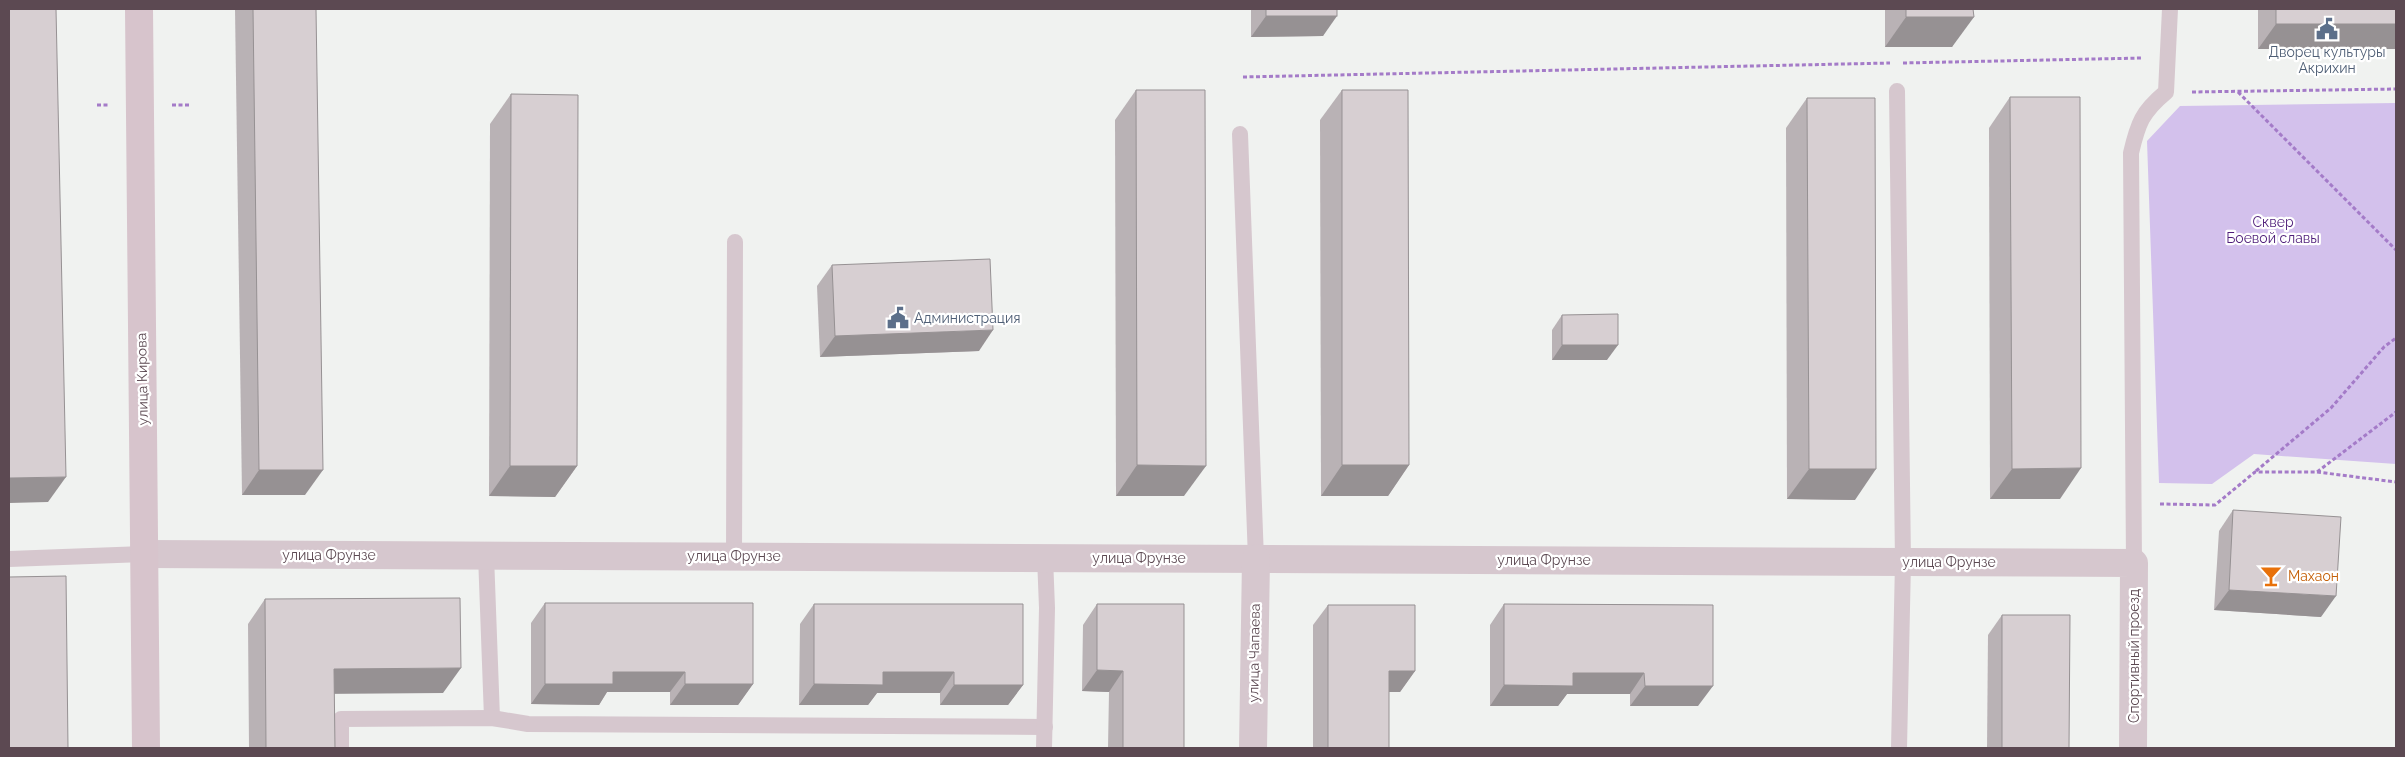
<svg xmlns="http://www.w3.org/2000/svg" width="2405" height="757" viewBox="0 0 2405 757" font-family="Raleway,sans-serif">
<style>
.green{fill:#d3c1ec}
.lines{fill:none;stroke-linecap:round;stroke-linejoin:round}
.path{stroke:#a47bc8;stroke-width:3;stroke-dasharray:4 2.5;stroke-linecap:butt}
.lane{stroke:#d6c7ce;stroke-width:16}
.street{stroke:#d6c7ce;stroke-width:28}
.secondary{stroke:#d7c4cc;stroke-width:28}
.wall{fill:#b9b2b5}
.shaded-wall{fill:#969193}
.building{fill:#d7cfd2;stroke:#969193}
.labels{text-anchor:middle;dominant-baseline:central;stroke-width:4.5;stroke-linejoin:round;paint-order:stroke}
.service-label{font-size:14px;fill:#4e5e75;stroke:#fff}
.park-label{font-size:14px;fill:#4e1d79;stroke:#fff}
.street-label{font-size:14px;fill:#5c4952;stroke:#fff}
.food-label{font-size:14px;fill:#c56008;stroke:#fff;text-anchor:start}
</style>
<rect width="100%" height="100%" fill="#f0f2f0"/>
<polygon class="green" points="2396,103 2396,464 2254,454 2212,484 2159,483 2147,141 2180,106"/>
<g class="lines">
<g class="path">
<polyline points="1903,63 2142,58"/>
<polyline points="1243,77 1890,63"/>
<polyline points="2192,92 2396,89"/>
<polyline points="2238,92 2396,250"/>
<polyline points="97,105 108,105"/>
<polyline points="172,105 191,105"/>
<polyline points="2256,471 2331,408 2384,347 2396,338"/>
<polyline points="2317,472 2396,482"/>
<polyline points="2160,504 2215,505 2255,472 2317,472 2396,412"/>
</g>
<g class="lane">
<polyline points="1897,91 1903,562 1899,748"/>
<polyline points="1240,134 1256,559"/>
<polyline points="486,555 492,718"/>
<polyline points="734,556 735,242"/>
<polyline points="9,559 144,554"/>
<path d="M2134,563L2131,153C2138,123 2142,112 2166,92L2170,9"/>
<polyline points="341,748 341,719 492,718 528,724 1045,727"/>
<polyline points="1044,748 1047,608 1045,557"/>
</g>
<g class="street">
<polyline points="144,554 2134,563 2133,748"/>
<polyline points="1253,748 1256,559"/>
</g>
<polyline class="secondary" points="139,9 146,748"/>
</g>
<g class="wall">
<polygon points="235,9 316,9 305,495 242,495"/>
<polygon points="1251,9 1337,9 1323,36 1251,37"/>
<polygon points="1885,9 1973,9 1952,47 1885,47"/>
<polygon points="2258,9 2396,9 2258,49"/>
<polygon points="1136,90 1184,496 1116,496 1115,120"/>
<polygon points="1342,90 1409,465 1388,496 1321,496 1320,120"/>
<polygon points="511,94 577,466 555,497 489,496 490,124"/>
<polygon points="2010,97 2060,499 1990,499 1989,128"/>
<polygon points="1807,98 1855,500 1787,499 1786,128"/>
<polygon points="832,265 979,351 820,357 817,286"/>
<polygon points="1562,315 1607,360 1552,360 1552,330"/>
<polygon points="2233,510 2321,617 2214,610 2219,531"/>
<polygon points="265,599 443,693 334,693 335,748 249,748 248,624"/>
<polygon points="545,603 753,684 738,705 670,705 670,692 607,692 599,705 531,704 531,623"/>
<polygon points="814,604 1023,685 1008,705 940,705 940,693 877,693 868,705 799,705 800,624"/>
<polygon points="1097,604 1184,748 1108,748 1109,692 1082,691 1083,625"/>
<polygon points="1504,604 1713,605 1698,706 1630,706 1630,694 1567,694 1558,706 1490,706 1490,625"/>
<polygon points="1328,605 1415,671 1400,692 1389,692 1389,748 1313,748 1313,625"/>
<polygon points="2002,615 2069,748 1987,748 1988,635"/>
</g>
<g class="shaded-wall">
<polygon points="1266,16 1337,16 1323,36 1251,37"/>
<polygon points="1906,17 1974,17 1952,47 1885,47"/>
<polygon points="2276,24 2396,24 2396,49 2258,49"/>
<polygon points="993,330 979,351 820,357 835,336"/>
<polygon points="1562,345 1618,345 1607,360 1552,360"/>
<polygon points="1137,465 1206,466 1184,496 1116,496"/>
<polygon points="1342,465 1409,465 1388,496 1321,496"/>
<polygon points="510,466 577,466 555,497 489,496"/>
<polygon points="2081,468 2060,499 1990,499 2012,469"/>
<polygon points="1809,469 1876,469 1855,500 1787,499"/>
<polygon points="259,470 323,470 305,495 242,495"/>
<polygon points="66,477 48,502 9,503 9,478"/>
<polygon points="2229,590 2336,596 2321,617 2214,610"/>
<polygon points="461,668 443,693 317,694 334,669"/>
<polygon points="1097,670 1123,671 1109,692 1082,691"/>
<polygon points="1389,671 1415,671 1400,692 1374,692"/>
<polygon points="613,672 685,672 670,692 607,692 599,705 531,704 545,684"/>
<polygon points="883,672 954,672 940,693 877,693 868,705 799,705 814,684"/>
<polygon points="1573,673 1644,673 1630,694 1567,694 1558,706 1490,706 1504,685"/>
<polygon points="685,684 753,684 738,705 670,705"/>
<polygon points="954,685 1023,685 1008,705 940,705"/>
<polygon points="1645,686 1713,686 1698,706 1630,706"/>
</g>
<g class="building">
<polygon points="9,9 56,9 66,477 9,478"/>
<polygon points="253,9 316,9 323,470 259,470"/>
<rect x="1266" y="9" width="71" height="7"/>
<polygon points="1906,9 1973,9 1974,17 1906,17"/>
<rect x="2276" y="9" width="120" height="15"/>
<polygon points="1136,90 1205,90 1206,466 1137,465"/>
<polygon points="1342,90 1408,90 1409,465 1342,465"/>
<polygon points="511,94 578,95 577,466 510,466"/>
<polygon points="2010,97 2080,97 2081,468 2012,469"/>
<polygon points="1807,98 1875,98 1876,469 1809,469"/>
<polygon points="990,259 993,330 835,336 832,265"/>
<polygon points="1618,314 1618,345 1562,345 1562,315"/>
<polygon points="2233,510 2341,517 2336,596 2229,590"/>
<polygon points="66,576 68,748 9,748 9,577"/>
<polygon points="460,598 461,668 334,669 335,748 266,748 265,599"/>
<polygon points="545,603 753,603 753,684 685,684 685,672 613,672 613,684 545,684"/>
<polygon points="814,604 1023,604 1023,685 954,685 954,672 883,672 883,685 814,684"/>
<polygon points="1097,604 1184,604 1184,748 1123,748 1123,671 1097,670"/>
<polygon points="1504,604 1713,605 1713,686 1645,686 1644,673 1573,673 1573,686 1504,685"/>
<polygon points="1328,605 1415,605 1415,671 1389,671 1389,748 1328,748"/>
<polygon points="2002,615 2070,615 2069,748 2002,748"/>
</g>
<defs>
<g id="civic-bare" transform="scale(1.725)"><path d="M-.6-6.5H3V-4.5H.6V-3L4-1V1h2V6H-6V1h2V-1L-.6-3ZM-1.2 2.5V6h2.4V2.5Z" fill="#5c6f8a" stroke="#fff" stroke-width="2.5" paint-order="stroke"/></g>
<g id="bar-bare" transform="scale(1.725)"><path d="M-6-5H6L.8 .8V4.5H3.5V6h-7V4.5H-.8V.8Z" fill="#e8710a" stroke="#fff" stroke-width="2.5" paint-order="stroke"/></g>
</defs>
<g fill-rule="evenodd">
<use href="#civic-bare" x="2327" y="29"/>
<use href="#civic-bare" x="898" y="318"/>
<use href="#bar-bare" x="2271" y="576"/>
</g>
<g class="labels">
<g class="service-label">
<text x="2327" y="52">Дворец культуры<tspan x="2327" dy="16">Акрихин</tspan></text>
<text x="914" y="318" text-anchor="start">Администрация</text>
</g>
<g class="park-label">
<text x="2273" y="222">Сквер<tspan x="2273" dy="16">Боевой славы</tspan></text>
</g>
<g class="street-label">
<text transform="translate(142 379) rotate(-91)">улица Кирова</text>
<text x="329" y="555">улица Фрунзе</text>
<text x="734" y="556">улица Фрунзе</text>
<text x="1139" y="558">улица Фрунзе</text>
<text x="1544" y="560">улица Фрунзе</text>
<text x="1949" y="562">улица Фрунзе</text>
<text transform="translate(1254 653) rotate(-89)">улица Чапаева</text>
<text transform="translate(2134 656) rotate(-90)">Спортивный проезд</text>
</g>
<g class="food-label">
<text x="2288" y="576">Махаон</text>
</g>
</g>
<rect width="2405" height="757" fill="none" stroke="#5c4952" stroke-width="20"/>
</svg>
